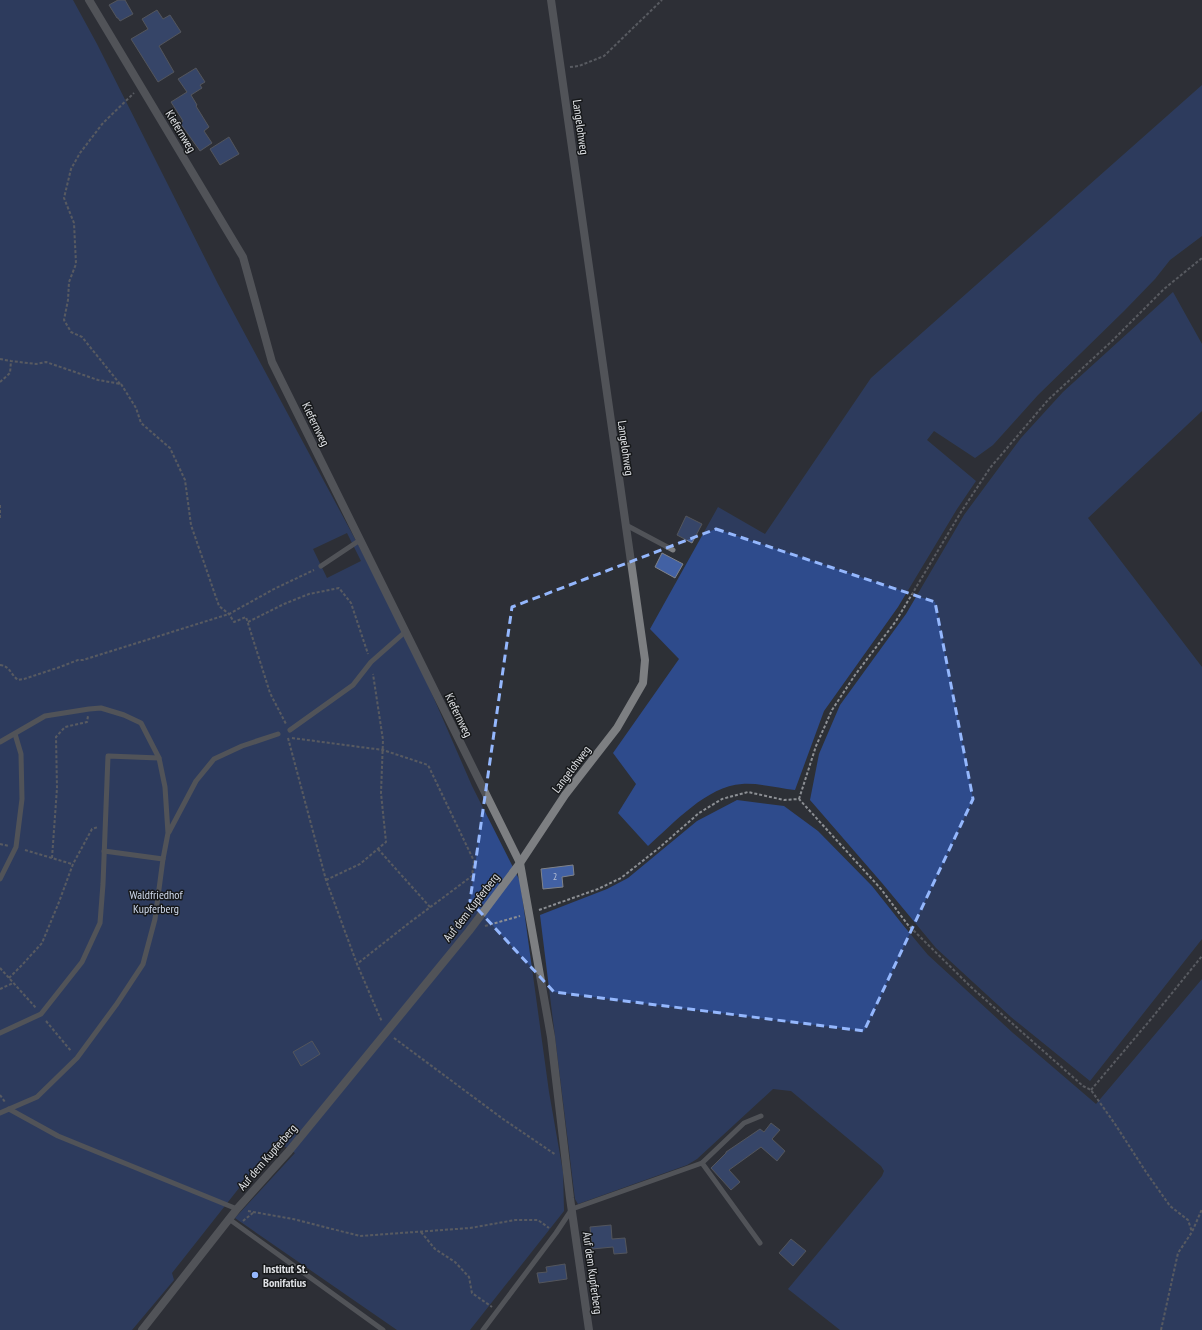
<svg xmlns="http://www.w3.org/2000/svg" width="1202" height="1330" viewBox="0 0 1202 1330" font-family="'PT Sans Narrow',sans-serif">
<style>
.green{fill:#2e4b8c;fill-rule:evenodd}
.building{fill:#4261a4;stroke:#80838a}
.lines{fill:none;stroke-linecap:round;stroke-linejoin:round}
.path{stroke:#8c8f94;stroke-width:2;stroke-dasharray:3 2;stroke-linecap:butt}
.service{stroke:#7d7f82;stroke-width:5}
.minor{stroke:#7d7f82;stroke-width:8}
.marked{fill:none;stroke:#94b7fd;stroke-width:3;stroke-dasharray:8 5;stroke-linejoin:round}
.poi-dot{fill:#94b7fd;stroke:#16181a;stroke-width:1.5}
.labels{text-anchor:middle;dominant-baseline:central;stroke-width:3;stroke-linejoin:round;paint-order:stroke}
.number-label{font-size:10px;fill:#b8c1d5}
.street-label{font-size:12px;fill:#dfe1e5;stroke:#16181a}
.park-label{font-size:12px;fill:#d0daed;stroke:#16181a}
.poi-label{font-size:12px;font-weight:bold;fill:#dfe1e5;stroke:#16181a;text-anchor:start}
</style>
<rect width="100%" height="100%" fill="#2d3036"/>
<g class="green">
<path d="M0,0H73L97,44L218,284L405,632L472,786L520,881L549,1092L563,1172L564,1211L470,1330H397L235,1218L295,1153L276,1141L172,1273L174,1280L132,1330H0ZM347,533L361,561L327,578L313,549Z"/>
<path d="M1202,85V236L1170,260L1155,279L1124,311L1038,395L993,445L975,458L934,431L927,440L976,481L957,509L898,607L824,711L795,790C778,788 760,783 742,784C707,786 674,823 648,846L618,813L636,784L613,753L679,659L650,629L718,507L765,534L871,378Z"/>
<polygon points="1173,292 1202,344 1202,411 1088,518 1202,667 1202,939 1090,1081 1011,1017 936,948 882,883 810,800 819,754 840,705 906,614 964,515 1021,438 1063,392"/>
<polygon points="737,800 784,806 818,831 872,886 903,925 928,955 1013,1033 1096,1104 1202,979 1202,1330 840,1330 788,1289 882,1176 884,1171 881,1166 791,1091 773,1089 697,1159 687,1165 578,1204 575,1199 540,915 607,889 628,878 697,821"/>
</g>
<g class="building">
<polygon points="118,0 125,0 133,14 120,21 118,18 117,18 109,5"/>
<polygon points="157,10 163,19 170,15 181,32 159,46 174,72 158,82 131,39 148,29 142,19"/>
<polygon points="196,68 205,82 200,85 202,88 191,95 197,105 196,106 209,127 204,131 212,143 200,151 180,123 183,121 171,102 187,92 178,79"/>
<polygon points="229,137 239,154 220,165 210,149"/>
<polygon points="686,516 702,524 692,543 677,535"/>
<polygon points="662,553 683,564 675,578 655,567"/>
<polygon points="573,865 574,875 562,877 563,887 543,889 541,869"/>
<polygon points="312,1041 320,1054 301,1066 293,1052"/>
<polygon points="771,1123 780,1130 772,1139 785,1151 777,1161 761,1147 729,1170 740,1182 731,1190 711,1168 726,1153 726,1152 760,1129 764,1132"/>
<polygon points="611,1225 612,1239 625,1238 627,1253 614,1254 613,1247 592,1249 590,1227"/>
<polygon points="791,1239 806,1251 793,1266 779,1253"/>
<polygon points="565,1264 567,1279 539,1283 537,1273 547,1272 546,1267"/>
</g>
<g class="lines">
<g class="path">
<polyline points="570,67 579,66 604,56 662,0"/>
<polyline points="0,359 11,361 36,364 46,362 98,380 121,384 136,408 141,423 170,448 185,480 191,525 219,606 229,614 234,622 246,617 270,693 286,724"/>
<polyline points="0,382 10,373 11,361"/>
<polyline points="120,384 82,337 71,332 64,320 68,300 69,282 76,264 74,223 64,198 71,169 80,153 103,123 134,93"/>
<polyline points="0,505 0,520"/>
<polyline points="248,622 284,604 309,594 339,588 351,603 368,654"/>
<path d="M0,665C10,666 11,675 18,680L24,679L60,667L78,660H83L229,614L274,589L314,570"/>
<polyline points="288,738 326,880 357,964 382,1022"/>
<polyline points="292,738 383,750 428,765 474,861 472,876 409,923 357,964"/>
<polyline points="799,799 816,746 832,710 855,675 896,621 961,512 990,468 1048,400 1112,341 1164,289 1202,258"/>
<polyline points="0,844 9,846"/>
<polyline points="378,849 430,907"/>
<polyline points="25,850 72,864"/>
<polyline points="52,858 57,788 56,737 65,727 87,722 88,716"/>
<polyline points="326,880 360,864 386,842 381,793 383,740 373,674"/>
<polyline points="539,910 598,889 621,878 659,848 699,813 722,799 748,792 784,800 799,799 881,889 908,925 971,987 1083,1086 1091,1090 1115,1124 1146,1172 1170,1206 1188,1220 1192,1232"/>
<polyline points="485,926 520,916"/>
<polyline points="0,968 36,1008"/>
<polyline points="9,978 22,965 42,943 59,902 73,864 92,829 98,827"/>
<polyline points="0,989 13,983"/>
<polyline points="46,1021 71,1051"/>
<polyline points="394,1038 503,1119 556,1155"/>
<polyline points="1091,1090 1151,1019 1202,956"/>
<polyline points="0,1095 5,1102"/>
<polyline points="248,1211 293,1219 360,1236 470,1228 515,1220 538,1220 549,1228"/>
<polyline points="243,1221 254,1212"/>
<polyline points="421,1232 435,1249 455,1262 469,1277 472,1293 492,1307"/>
<polyline points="1161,1330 1178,1253 1192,1232 1202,1209"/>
</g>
<g class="service">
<polyline points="626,525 673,550"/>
<polyline points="321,566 360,540"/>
<polyline points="290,730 353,685 371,662 405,632"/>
<polyline points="0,742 45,716 89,709 101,708 124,715 141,723 159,758 165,787 168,833 163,859 155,919 143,964 116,1005 77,1058 37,1097 0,1113"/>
<polyline points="169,832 196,781 214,759 242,746 278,734"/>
<polyline points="104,851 163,859"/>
<polyline points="0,879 16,847 22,799 21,754 15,734"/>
<polyline points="0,1033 41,1014 82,962 100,923 103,884 108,756 159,758"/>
<polyline points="9,1109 58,1136 237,1209"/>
<polyline points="702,1163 760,1243"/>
<polyline points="229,1219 383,1330"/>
<polyline points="483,1330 556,1233 572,1209 702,1163 744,1123 761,1116"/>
</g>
<g class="minor">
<polyline points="89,0 243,257 272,362 520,863 551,1037 570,1198 589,1330"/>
<polyline points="142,1330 237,1209 289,1151 469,931 520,863 565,795 617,728 643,683 645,660 551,0"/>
</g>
</g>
<path d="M0 0H1202V1330H0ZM716,529L935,602L973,799L864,1031L554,992L470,901L512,607Z" fill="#2d3036" fill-opacity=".55" fill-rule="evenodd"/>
<path class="marked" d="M716,529L935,602L973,799L864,1031L554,992L470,901L512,607Z"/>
<circle class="poi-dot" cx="255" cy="1275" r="4"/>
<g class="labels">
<g class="number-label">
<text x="555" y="876">2</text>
</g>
<g class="street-label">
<text transform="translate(581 127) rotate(82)">Langelohweg</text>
<text transform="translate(181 131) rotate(59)">Kiefernweg</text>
<text transform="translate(316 424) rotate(64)">Kiefernweg</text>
<text transform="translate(626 448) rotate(82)">Langelohweg</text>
<text transform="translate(459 715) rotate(64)">Kiefernweg</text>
<text transform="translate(571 769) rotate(-53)">Langelohweg</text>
<text transform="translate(471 907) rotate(-52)">Auf dem Kupferberg</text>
<text transform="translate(267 1157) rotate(-49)">Auf dem Kupferberg</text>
<text transform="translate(593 1273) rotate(82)">Auf dem Kupferberg</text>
</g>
<g class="park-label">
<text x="156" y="894">Waldfriedhof<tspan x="156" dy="14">Kupferberg</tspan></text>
</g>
<g class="poi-label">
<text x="263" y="1268">Institut St.<tspan x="263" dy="14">Bonifatius</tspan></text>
</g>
</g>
</svg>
